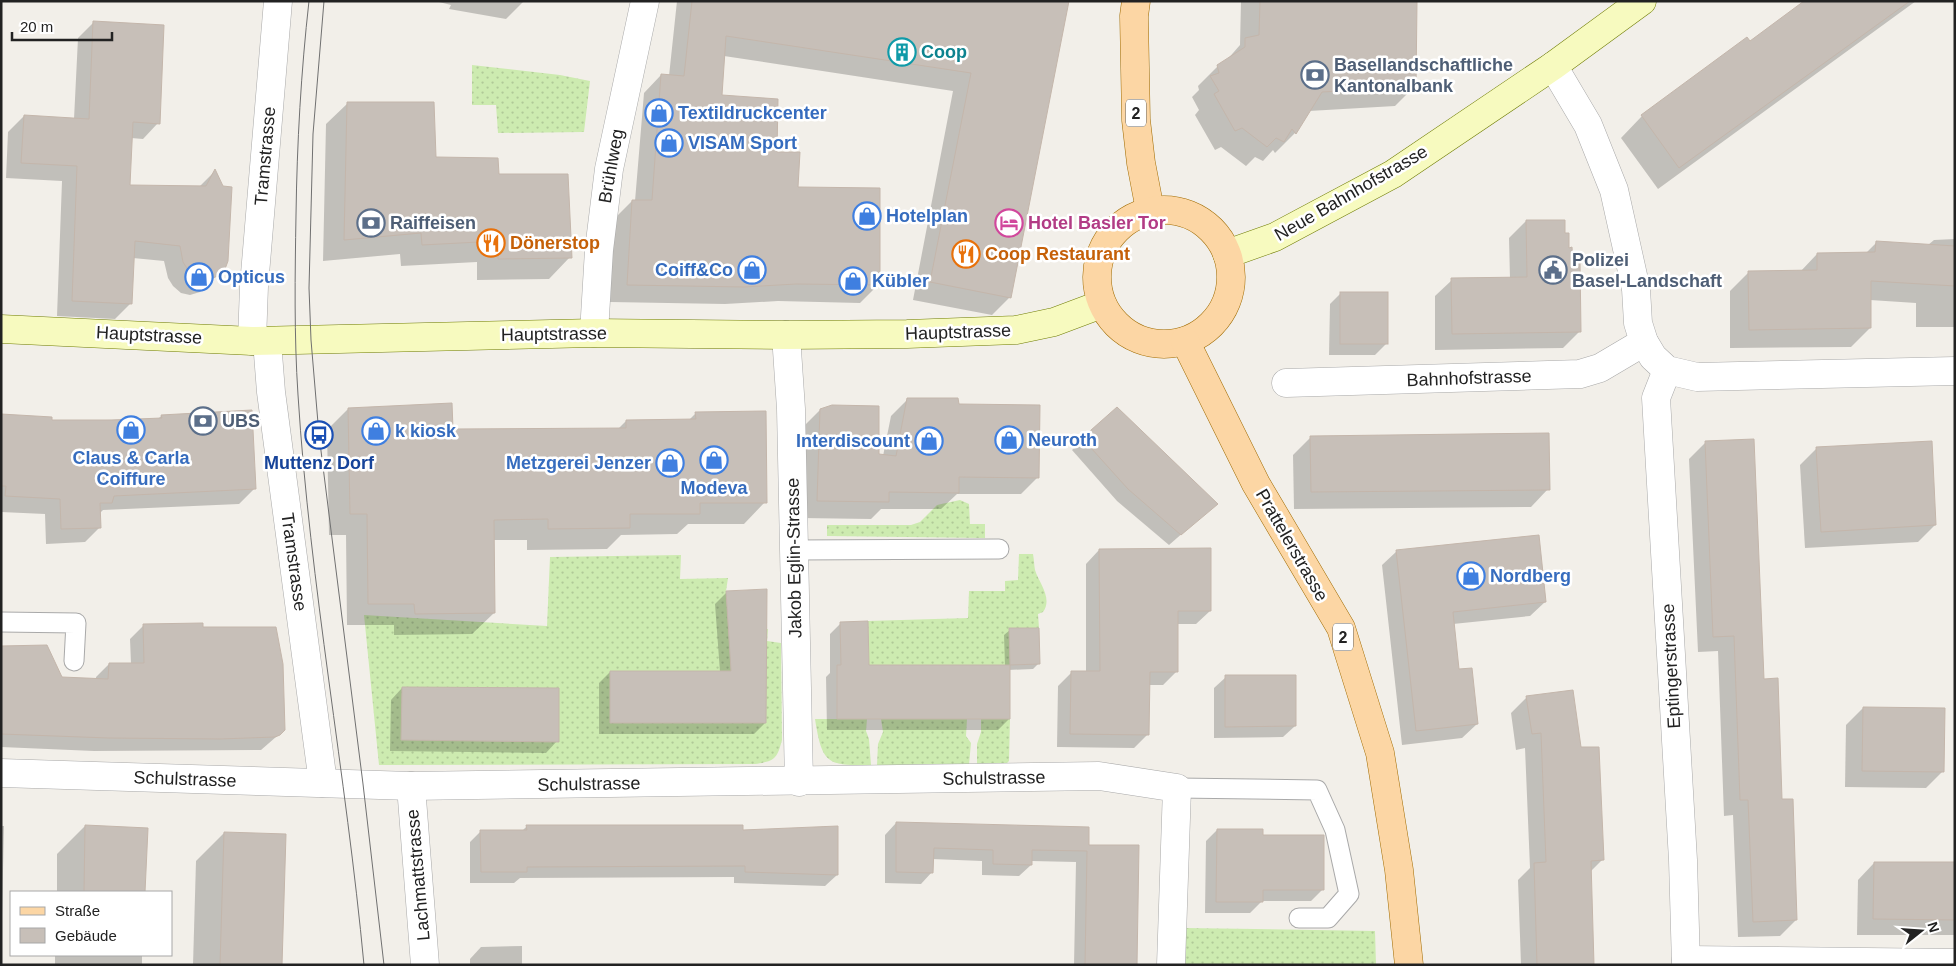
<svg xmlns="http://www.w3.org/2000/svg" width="1956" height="966" viewBox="0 0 1956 966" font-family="Helvetica,sans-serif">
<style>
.grass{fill:url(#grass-dots)}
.shadow{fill:#0003}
.building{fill:#c7bfb8;stroke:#c4b6ab}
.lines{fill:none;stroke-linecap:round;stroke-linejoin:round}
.lane-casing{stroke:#a9a9a9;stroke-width:21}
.street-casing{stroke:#a9a9a9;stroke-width:29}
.secondary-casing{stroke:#707d05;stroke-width:29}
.primary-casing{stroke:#a06b00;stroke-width:29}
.lane{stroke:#fff;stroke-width:19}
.street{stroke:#fff;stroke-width:28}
.secondary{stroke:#f7fabf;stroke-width:28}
.primary{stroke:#fcd6a4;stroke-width:28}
.tram{stroke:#707070;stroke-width:1}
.labels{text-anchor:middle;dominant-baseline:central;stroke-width:5;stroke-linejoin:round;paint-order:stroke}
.shield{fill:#fff;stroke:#646464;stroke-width:1}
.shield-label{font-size:16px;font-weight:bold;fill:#222}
.culture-label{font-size:18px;font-weight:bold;fill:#0d838f;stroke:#fff;text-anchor:start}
.service-label{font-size:18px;font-weight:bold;fill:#4e5e75;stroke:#fff;text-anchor:start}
.shop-label{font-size:18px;font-weight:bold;fill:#366cbe;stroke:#fff;text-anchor:start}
.street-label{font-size:18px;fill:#222;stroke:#fff}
.hotel-label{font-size:18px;font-weight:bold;fill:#b23c85;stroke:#fff;text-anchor:start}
.food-label{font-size:18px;font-weight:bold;fill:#c56008;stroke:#fff;text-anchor:start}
.transit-label{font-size:18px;font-weight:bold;fill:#164399;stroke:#fff}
</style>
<defs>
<pattern id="grass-dots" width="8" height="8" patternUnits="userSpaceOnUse" patternTransform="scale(1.25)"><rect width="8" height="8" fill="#cdebb0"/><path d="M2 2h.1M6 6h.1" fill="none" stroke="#b0c997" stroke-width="1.8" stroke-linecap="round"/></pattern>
</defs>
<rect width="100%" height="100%" fill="#f2efe9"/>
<g class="grass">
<polygon points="472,65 560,75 590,81 584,132 498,133 496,105 472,105"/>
<polygon points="960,500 969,504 970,524 985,524 985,538 827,536 827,525 911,525 920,522 937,505"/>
<path d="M1019,554H1033C1034,559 1034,565 1035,570C1039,583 1053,598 1043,612L1038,614L1039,628L1009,629L1010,665H869L868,621L968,618L969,591H1005V581L1018,580Z"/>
<path d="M681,555L680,579L728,578L726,591L729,631L768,629L767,641L781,643L782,740C777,759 775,761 755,764L379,765L364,615L547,626L550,557Z"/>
<path d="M815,719H867L866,731L869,739L871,765C827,766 822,764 815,719Z"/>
<polygon points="881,719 967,719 966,736 971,743 969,765 877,765 878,744 883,732"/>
<polygon points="981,719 1010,719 1009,761 1004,766 977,765 977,744 981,732"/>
<polygon points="1186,928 1375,931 1376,965 1184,965"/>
</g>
<g class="shadow">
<polygon points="435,1 524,1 506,19 449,9 451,5"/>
<polygon points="677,1 1068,1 1010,297 992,315 913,300 953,91 724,56 721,96 775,154 797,188 878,285 860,303 778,301 725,304 610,302 614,219 632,201 635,201 644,93 661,75 669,76"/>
<polygon points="1241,1 1415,1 1415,86 1395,106 1309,111 1295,133 1275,153 1273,150 1263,161 1255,157 1246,166 1221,147 1215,150 1195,115 1199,110 1192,97 1199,90 1198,86 1218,66 1226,61 1240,45"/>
<polygon points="1806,1 1916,1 1658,189 1621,138 1642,116 1747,39 1749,43"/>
<polygon points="94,22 158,123 143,139 131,138 129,186 199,187 214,172 224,268 200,292 190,295 181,293 173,286 168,278 164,261 133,258 131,303 115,319 57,316 62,181 6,178 8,132 24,116 74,119 78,38"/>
<polygon points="348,103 435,158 498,175 570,257 549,279 477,280 477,262 401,266 400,254 323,261 326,124"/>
<polygon points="1526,221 1564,235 1568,249 1580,331 1563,348 1435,350 1435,296 1452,280 1510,279 1509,238"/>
<polygon points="1955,239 1955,327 1916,327 1916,303 1870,300 1870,328 1851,347 1730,348 1730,291 1749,272 1800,272 1817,254 1866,253 1876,243 1928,245 1934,240"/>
<polygon points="1341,293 1387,343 1375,355 1329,355 1330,304"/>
<polygon points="908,399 958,406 1038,477 1021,494 957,494 941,509 881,509 871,519 801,518 803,427 820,410 878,456 883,456 891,416"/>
<polygon points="1117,408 1216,504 1169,545 1117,501 1072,450"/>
<polygon points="348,409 451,431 618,429 626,421 688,421 696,413 765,502 744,524 688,524 677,534 621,535 607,549 527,550 527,540 493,540 494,613 472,634 394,635 394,625 347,625 346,535 329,535 327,430"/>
<polygon points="251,411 254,489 239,504 103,510 99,514 100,527 85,542 46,544 45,514 1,512 1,415 51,421 158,419 161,416"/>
<polygon points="1311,437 1548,489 1531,507 1294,509 1293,455"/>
<polygon points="1705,443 1781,800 1796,920 1780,936 1738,937 1733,815 1724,816 1718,651 1698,652 1689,459"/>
<polygon points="1817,448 1935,525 1918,542 1805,548 1800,465"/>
<polygon points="1099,550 1210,611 1196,624 1176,624 1177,671 1163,685 1148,685 1148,734 1134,748 1057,747 1058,686 1072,672 1086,672 1086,564"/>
<polygon points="1397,551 1545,602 1530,616 1453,624 1458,671 1477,724 1462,738 1402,745 1382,565"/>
<polygon points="727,592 765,723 754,734 599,734 599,683 610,672 720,672 715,604"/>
<polygon points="841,623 867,666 1005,666 1004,635 1010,630 1038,664 1033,669 1008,670 1009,719 998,730 827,730 826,677 830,673 830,634"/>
<polygon points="143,626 202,628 284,730 261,750 94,751 1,747 1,647 61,678 96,679 96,677 109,664 131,664 130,639"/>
<polygon points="1226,677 1295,726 1283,737 1214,738 1214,688"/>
<polygon points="402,688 557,741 546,753 390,751 391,700"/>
<polygon points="1527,697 1580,749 1603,859 1590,872 1593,965 1521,965 1518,880 1530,868 1525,748 1516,750 1511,713"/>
<polygon points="1863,708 1943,771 1926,788 1845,787 1846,725"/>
<polygon points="896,823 1088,846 1136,965 1074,965 1076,862 1031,861 1031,865 1019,876 982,875 982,861 932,859 932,872 921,884 885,883 885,835"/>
<polygon points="1,826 4,826 1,961"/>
<polygon points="85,826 146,829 144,892 57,892 57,854"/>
<polygon points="527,826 742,831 837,875 825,886 734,883 734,877 520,878 514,883 470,883 470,842 481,831 522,831"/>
<polygon points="1217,830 1262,837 1323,889 1311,901 1262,901 1250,913 1205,913 1206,841"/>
<polygon points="224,833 281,965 193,965 196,861"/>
<polygon points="1874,863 1955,863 1955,935 1857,935 1858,880"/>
<polygon points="522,946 522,965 470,965 470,959 481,947"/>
<rect x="55" y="955" width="87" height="10"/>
</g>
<g class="building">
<polygon points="692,1 1069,1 1011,298 930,282 971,73 726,36 722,95 778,99 777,152 800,152 798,187 880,188 880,285 796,284 744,287 627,285 632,200 652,200 661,74 684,76"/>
<polygon points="1260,1 1417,1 1416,87 1322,92 1296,134 1292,129 1284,142 1276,138 1267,147 1242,128 1235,131 1214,94 1219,91 1210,76 1219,73 1217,65 1245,47 1245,38 1259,35"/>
<polygon points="1804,1 1910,1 1679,168 1641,115 1747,37 1750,41"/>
<polygon points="93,21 164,25 160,124 133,122 130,185 206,186 215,169 223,186 232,187 228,261 225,269 218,276 207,280 197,278 188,270 183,262 180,246 135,241 132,304 72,301 77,166 21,163 24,115 89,119"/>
<polygon points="347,102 434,102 436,157 498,158 499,174 568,174 572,258 498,259 498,241 422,245 421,233 344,240"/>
<polygon points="1526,220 1565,220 1565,233 1569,233 1569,248 1572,247 1573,262 1580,262 1581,332 1452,334 1451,278 1527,277"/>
<polygon points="1876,241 1955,246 1955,286 1871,281 1871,328 1749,330 1748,271 1817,270 1817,253 1875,252"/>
<rect x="1340" y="292" width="48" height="52"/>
<polygon points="907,398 958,398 959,404 1040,405 1039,478 959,477 959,493 889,492 889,502 817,501 820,409 832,405 879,406 879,454 896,456"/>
<polygon points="452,403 453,429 626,428 626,420 696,419 695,412 766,411 767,503 700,503 700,514 630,514 630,528 548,529 548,519 494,520 495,613 415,614 414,604 368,604 367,514 350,514 348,408"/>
<polygon points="1117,407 1218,504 1181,535 1128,489 1082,438"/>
<polygon points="252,410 256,489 114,496 112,503 100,503 101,528 61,529 60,499 5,496 6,486 1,486 1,414 52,417 52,420 112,420 162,418 161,415"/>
<polygon points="1549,433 1550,490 1311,492 1310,436"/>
<polygon points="1754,439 1764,679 1778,678 1782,799 1793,799 1797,920 1753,922 1748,800 1740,800 1734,636 1713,637 1705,441"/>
<polygon points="1932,441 1936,525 1821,532 1816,447"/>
<polygon points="1539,535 1546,602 1453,612 1459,669 1472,668 1478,724 1416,731 1396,550"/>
<polygon points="1211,548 1211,611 1178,611 1178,672 1150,672 1149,735 1070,734 1071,671 1100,671 1099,549"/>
<polygon points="767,589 766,723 610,723 610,671 731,671 726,591"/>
<polygon points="868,621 869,665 1010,665 1010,719 837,719 837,665 841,665 840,622"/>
<polygon points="203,623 203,627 276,627 283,664 285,730 280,735 275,737 220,739 108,738 1,734 1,646 47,645 62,677 108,679 109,663 144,663 143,624"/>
<polygon points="1009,628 1039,628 1040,664 1010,665"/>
<polygon points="1225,675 1296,675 1296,726 1225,727"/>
<polygon points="402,687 559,688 559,742 401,740"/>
<polygon points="1573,690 1581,747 1599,747 1604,860 1591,861 1594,965 1537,965 1534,863 1546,862 1541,733 1532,734 1526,696"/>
<polygon points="1863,707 1945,708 1944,772 1862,771"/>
<polygon points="896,822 1089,827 1089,845 1139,845 1137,965 1085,965 1087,851 1032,850 1032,865 993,864 993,850 934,848 933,873 896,872"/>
<polygon points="85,825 148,828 145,892 84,892"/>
<polygon points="526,825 743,825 743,830 838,826 838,875 745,872 745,866 527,867 527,872 481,872 480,830 527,830"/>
<polygon points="1217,829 1263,829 1263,835 1324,835 1324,890 1263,890 1263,902 1216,902"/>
<polygon points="224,832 286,834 282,965 220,965"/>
<polygon points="1874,862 1955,862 1955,920 1873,919"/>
</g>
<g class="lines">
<g class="lane-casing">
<g id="lane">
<polyline points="794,550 999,549"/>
<polyline points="1,622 76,623 74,661"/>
<polyline points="1177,788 1317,790 1335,830 1349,894 1328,918 1299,918"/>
</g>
</g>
<g class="street-casing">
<g id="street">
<polyline points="1553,66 1588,125 1614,190 1636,289 1638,323 1644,342 1653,357 1667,370 1697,377 1955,371"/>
<polyline points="594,333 599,250 609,169 645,1"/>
<polyline points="786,335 791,409 799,782"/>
<polyline points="252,341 254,286 278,1"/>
<polyline points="267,341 271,392 323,783"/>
<polyline points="1667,370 1656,398 1683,860 1686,965"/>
<polyline points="1286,383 1580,374 1600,368 1644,342"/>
<polyline points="1,773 411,786 1099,776 1177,788 1171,965"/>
<polyline points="411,786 425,965"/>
<polyline points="1686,960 1955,963"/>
</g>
</g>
<g class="secondary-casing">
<g id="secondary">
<polyline points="1227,254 1275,237 1393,174 1553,66 1642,1"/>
<polyline points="1,329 252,341 594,333 786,335 907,334 1016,330 1054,322 1102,304"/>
</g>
</g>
<g class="primary-casing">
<g id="primary">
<polyline points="1136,1 1134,16 1136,120 1141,163 1150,210"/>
<circle cx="1164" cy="277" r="67"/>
<polyline points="1185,341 1256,484 1341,628 1380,753 1399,870 1409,965"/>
</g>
</g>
<use href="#lane" class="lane"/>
<use href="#street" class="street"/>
<use href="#secondary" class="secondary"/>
<use href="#primary" class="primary"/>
<g class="tram">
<path d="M309,1C301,72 297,143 296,215C295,275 294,335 298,395C310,586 346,774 364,965"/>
<polyline points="324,1 313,134 309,288 311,340 319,435 363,784 384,965"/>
</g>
</g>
<defs>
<g id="building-ring" transform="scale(1.4375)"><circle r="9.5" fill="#fff" stroke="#0f9aa8" stroke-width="1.5"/><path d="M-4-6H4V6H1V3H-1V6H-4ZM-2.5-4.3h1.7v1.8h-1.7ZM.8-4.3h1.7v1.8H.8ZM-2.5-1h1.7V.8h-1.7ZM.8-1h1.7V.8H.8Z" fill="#0f9aa8"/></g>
<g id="bank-ring" transform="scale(1.4375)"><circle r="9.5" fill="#fff" stroke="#5c6f8a" stroke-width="1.5"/><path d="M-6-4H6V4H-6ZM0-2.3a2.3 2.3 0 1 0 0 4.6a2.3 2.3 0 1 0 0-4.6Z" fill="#5c6f8a"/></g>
<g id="shop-ring" transform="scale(1.4375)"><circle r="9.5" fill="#fff" stroke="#3f7fe0" stroke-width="1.5"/><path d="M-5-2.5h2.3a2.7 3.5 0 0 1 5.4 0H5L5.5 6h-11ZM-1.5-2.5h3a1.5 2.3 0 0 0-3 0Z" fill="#3f7fe0"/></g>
<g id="hotel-ring" transform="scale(1.4375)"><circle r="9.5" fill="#fff" stroke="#d1479c" stroke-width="1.5"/><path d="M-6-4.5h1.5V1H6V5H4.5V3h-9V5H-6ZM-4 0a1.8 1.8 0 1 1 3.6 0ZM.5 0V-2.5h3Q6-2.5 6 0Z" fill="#d1479c"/></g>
<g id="restaurant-ring" transform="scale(1.4375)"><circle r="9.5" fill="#fff" stroke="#e8710a" stroke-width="1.5"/><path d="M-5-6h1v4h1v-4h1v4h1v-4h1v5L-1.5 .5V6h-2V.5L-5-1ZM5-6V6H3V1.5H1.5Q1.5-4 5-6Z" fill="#e8710a"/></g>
<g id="civic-ring" transform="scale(1.4375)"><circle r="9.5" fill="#fff" stroke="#5c6f8a" stroke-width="1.5"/><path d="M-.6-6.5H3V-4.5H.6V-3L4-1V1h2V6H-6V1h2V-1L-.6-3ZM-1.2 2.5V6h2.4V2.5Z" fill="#5c6f8a"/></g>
<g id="bus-ring" transform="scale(1.4375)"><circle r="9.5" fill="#fff" stroke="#1a4fb4" stroke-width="1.5"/><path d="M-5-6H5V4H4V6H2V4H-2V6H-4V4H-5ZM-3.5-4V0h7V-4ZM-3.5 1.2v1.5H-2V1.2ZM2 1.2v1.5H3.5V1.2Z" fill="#1a4fb4"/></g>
</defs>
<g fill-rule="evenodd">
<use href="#building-ring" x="902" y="52"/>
<use href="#bank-ring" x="1315" y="75"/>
<use href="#shop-ring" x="659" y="113"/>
<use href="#shop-ring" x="669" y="143"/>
<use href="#shop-ring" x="867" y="216"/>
<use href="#bank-ring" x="371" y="223"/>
<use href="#hotel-ring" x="1009" y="223"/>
<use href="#restaurant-ring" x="491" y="243"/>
<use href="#restaurant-ring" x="966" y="254"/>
<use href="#shop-ring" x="752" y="270"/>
<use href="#civic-ring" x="1553" y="270"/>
<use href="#shop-ring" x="199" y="277"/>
<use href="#shop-ring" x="853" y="281"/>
<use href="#bank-ring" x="203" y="421"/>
<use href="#shop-ring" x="131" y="430"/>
<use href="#shop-ring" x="376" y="431"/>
<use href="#bus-ring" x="319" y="435"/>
<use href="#shop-ring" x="1009" y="440"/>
<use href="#shop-ring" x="929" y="441"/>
<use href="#shop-ring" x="714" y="460"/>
<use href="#shop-ring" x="670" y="463"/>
<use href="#shop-ring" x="1471" y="576"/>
</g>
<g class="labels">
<g class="shield">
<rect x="1126" y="99.5" width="20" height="27" rx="4"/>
<rect x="1333" y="623.5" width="20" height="27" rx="4"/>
</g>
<g class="shield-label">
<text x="1136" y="113">2</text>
<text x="1343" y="637">2</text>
</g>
<g class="culture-label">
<text x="921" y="52">Coop</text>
</g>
<g class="service-label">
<text x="1334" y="65">Basellandschaftliche<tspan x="1334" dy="21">Kantonalbank</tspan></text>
<text x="390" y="223">Raiffeisen</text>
<text x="1572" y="260">Polizei<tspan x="1572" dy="21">Basel-Landschaft</tspan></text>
<text x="222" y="421">UBS</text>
</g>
<g class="shop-label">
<text x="678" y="113">Textildruckcenter</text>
<text x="688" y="143">VISAM Sport</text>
<text x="886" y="216">Hotelplan</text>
<text x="733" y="270" text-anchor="end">Coiff&amp;Co</text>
<text x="218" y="277">Opticus</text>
<text x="872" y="281">Kübler</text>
<text x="395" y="431">k kiosk</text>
<text x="1028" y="440">Neuroth</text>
<text x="910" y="441" text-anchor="end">Interdiscount</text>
<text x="131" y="458" text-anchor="middle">Claus &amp; Carla<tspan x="131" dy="21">Coiffure</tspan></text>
<text x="651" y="463" text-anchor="end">Metzgerei Jenzer</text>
<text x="714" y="488" text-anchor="middle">Modeva</text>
<text x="1490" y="576">Nordberg</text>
</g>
<g class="street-label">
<text transform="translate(265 156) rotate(-85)">Tramstrasse</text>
<text transform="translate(611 166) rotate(-80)">Brühlweg</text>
<text transform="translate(1351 193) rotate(-30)">Neue Bahnhofstrasse</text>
<text transform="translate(958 332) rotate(-2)">Hauptstrasse</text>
<text transform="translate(554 334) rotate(-1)">Hauptstrasse</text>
<text transform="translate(149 335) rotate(3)">Hauptstrasse</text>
<text transform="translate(1469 378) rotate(-2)">Bahnhofstrasse</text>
<text transform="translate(1292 545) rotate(60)">Prattelerstrasse</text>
<text transform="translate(794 558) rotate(-91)">Jakob Eglin-Strasse</text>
<text transform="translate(294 562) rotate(82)">Tramstrasse</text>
<text transform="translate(1671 666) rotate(-93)">Eptingerstrasse</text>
<text transform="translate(994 778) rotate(-1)">Schulstrasse</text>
<text transform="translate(185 779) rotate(2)">Schulstrasse</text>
<text transform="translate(589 784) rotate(-1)">Schulstrasse</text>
<text transform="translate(418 875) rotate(-95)">Lachmattstrasse</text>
</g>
<g class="hotel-label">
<text x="1028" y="223">Hotel Basler Tor</text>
</g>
<g class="food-label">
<text x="510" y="243">Dönerstop</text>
<text x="985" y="254">Coop Restaurant</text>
</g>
<g class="transit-label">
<text x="319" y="463">Muttenz Dorf</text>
</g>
</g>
<rect width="1956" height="966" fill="none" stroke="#222222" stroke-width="5"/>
<rect x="10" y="891" width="162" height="65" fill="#ffffff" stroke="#a7a7a7"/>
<rect x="20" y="907" width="25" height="8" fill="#fcd6a4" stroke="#a7a7a7"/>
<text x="55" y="916" font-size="15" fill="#222222">Straße</text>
<rect x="20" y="928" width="25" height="15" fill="#c7bfb8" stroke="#a7a7a7"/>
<text x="55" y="941" font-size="15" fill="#222222">Gebäude</text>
<g transform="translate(1921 931) rotate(73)" stroke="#ffffff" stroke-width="4" paint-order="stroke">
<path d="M0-4L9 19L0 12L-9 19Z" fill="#222222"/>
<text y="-8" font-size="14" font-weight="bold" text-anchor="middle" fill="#222222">N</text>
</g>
<path d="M12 32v8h100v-8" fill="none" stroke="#222222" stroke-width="2.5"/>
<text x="20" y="32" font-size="15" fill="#222222" stroke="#ffffff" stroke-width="4" paint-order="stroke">20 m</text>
</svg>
